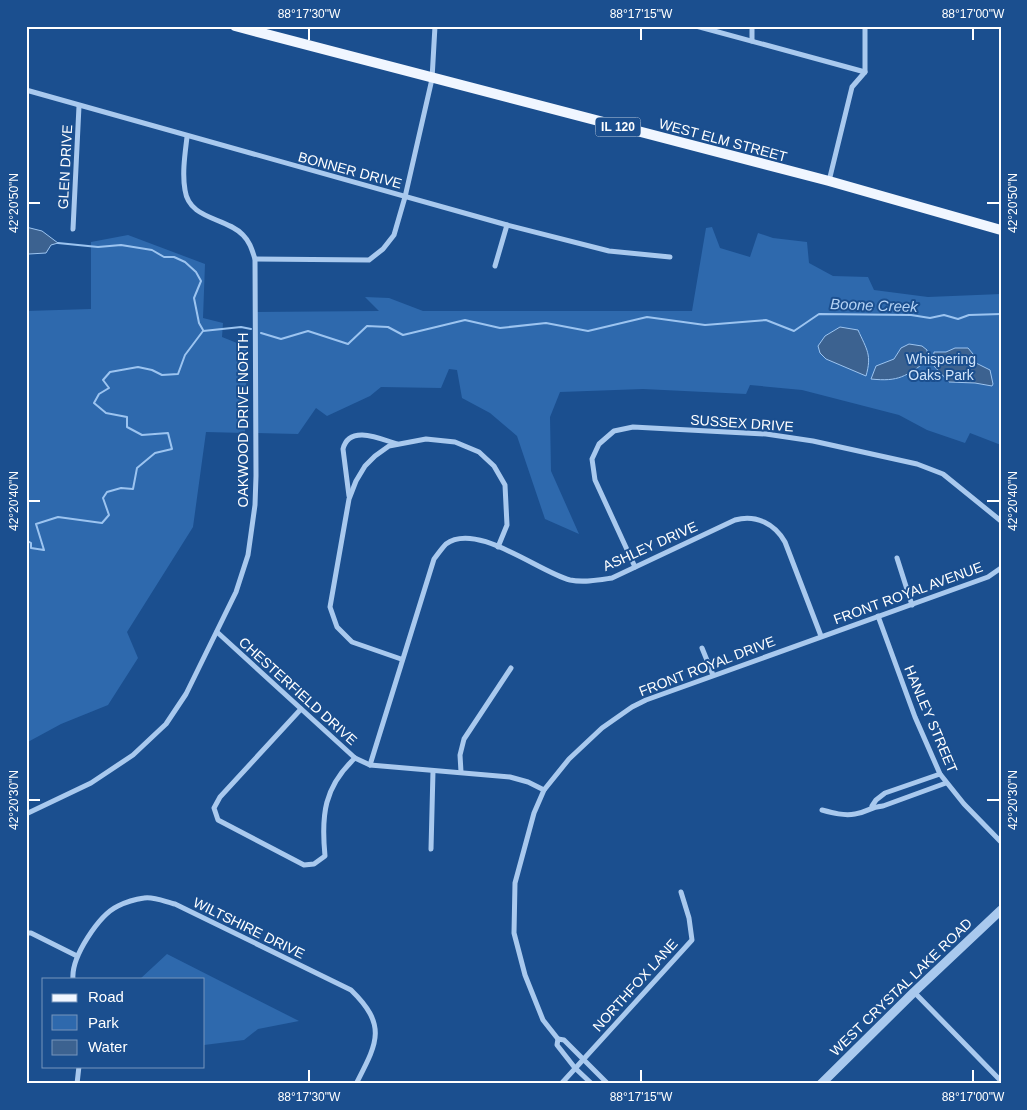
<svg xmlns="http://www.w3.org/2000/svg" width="1027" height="1110" viewBox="0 0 1027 1110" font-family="Arial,sans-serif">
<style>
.green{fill:#2e69ad}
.water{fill:#3c6290;stroke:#9cc4f0}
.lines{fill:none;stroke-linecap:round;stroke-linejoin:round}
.stream{stroke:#9cc4f0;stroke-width:2}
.minor{stroke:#a9c9ee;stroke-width:5}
.tertiary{stroke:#a9c9ee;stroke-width:9}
.primary{stroke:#f0f6ff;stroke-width:10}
.ticks{fill:none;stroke:#fff;stroke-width:2}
.labels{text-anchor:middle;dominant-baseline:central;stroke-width:4;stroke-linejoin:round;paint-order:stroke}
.shield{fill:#1b4f8f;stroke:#bbcadd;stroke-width:1}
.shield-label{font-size:12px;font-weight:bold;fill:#fff}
.street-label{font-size:14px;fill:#fff;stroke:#1b4f8f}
.park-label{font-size:14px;fill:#cfe3fa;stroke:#1b4f8f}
.water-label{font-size:15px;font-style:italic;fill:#b5d3f5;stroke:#1b4f8f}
.neatline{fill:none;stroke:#fff;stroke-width:2}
.ticks-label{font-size:12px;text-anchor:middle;fill:#fff}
</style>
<rect width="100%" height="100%" fill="#1b4f8f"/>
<g class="green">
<polygon points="712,227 720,248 750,257 758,233 773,238 807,242 809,263 833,276 868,277 874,290 928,297 1001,294 1001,445 970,433 965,443 927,430 899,415 802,390 750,385 746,394 643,389 560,392 550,417 551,471 579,534 545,519 517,436 490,413 462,398 457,370 449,369 441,388 381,387 370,396 327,416 316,408 298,434 256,433 254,312 379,311 365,297 389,298 423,311 692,311 706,228"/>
<polygon points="128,235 205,264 203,318 223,323 222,337 247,347 245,433 206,432 193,527 127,632 138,658 108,705 61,724 26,743 26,311 91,309 91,242"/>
<polygon points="167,954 299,1021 258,1029 244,1040 204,1045 204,979 140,979"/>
</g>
<g class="water">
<polygon points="26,227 42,231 58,243 51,245 46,253 29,254 26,252"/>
<path d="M840,327L858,330C867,350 872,355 866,376L826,359L820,353L818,346L825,336Z"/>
<path d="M909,344L922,346L927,350V361C906,376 899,382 871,379L876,366L894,359L901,348Z"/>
<polygon points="955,348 968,348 973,354 976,363 990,370 993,384 992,386 975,383 949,382 933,365 934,352 946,352"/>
</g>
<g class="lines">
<g class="stream">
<polyline points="58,243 98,247 121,245 152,250 164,257 174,257 185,262 196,272 201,281 194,298 199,323 203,330"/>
<polyline points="261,333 281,339 308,331 348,344 367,326 388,327 403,335 465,320 500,328 546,323 588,331 647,317 705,325 766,320 794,331 819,314 911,315 930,318 944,315 958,319 969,315 1001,314"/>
<polyline points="26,540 31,543 31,548 44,550 36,524 58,517 102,523 109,515 103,498 107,492 121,488 133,489 137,468 155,453 172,449 168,433 142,435 127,427 127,417 106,413 94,403 99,394 109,388 103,380 110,372 138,367 152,370 162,375 178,374 185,355 203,331 241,327 251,329"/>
</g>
<g class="minor">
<polyline points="696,26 865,72"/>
<polyline points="752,41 752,26"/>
<polyline points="26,90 507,225 609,251 670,257"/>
<polyline points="829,181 852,87 865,72 865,26"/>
<polyline points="73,229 79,106"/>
<polyline points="255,259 369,260 383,249 394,235 405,197 432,79 435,26"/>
<polyline points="495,266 507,225"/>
<path d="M349,496L343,449C349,424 381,439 397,444"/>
<polyline points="897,558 912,605"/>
<polyline points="635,567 595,480 592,459 599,444 614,431 633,427 766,434 813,441 917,464 943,474 1001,521"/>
<polyline points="878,616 915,717 940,774 964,804 1001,842"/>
<polyline points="217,632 355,758 370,765 510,777 528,782 544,790"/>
<polyline points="702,648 713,675"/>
<polyline points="401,659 352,642 337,627 330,607 349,499 356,481 365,466 375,456 389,446 426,439 455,442 479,452 494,466 505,485 507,525 498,547"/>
<path d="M301,709L220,797L214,808L218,820L304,865L314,864L325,856C321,815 324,787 355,758"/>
<path d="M370,765L434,559C438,554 442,548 446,544C476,521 539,572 570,580C584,583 599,580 612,578L735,520C756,514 775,524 785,542L821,636"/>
<polyline points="461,772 460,755 464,739 511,668"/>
<polyline points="872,806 876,800 885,793 940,774"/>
<path d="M822,810C833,813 844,816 855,814C866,813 869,807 883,806L946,783"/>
<path d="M26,814L91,783L133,755L166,724L186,694L236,592L248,555L255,505L256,476L255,259C252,250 250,242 243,235C226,217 189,220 185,190C182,173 185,154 187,137"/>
<polyline points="431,849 433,771"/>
<polyline points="26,933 31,933 77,956"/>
<path d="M73,979C71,957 99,915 118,906C126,902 137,899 144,898C153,896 166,902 175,904L351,990C388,1026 377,1043 356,1084"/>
<polyline points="914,992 1001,1081"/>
<polyline points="558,1039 557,1045 575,1068 592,1084"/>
<polyline points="77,1084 79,1066"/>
<polyline points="561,1084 692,940 689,918 681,892"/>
<polyline points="608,1084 564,1040 558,1039 543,1020 525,975 514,933 515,883 534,813 544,790 569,759 602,728 632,707 646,700 988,577 1001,568"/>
</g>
<polyline class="tertiary" points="821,1084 914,992 1001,910"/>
<polyline class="primary" points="235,26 829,181 1001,230"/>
</g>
<path class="ticks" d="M309,28V40M641,28V40M973,28V40M28,203H40M987,203H1000M28,501H40M987,501H1000M28,800H40M987,800H1000M309,1070V1082M641,1070V1082M973,1070V1082"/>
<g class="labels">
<rect class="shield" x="595.5" y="117.5" width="45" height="19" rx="4"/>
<g class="shield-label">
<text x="618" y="127">IL 120</text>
</g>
<g class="street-label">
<text transform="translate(723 140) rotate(15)">WEST ELM STREET</text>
<text transform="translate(65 167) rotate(-87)">GLEN DRIVE</text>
<text transform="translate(350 170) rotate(15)">BONNER DRIVE</text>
<text transform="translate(243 420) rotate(-90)">OAKWOOD DRIVE NORTH</text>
<text transform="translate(742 423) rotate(4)">SUSSEX DRIVE</text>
<text transform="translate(650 546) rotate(-24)">ASHLEY DRIVE</text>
<text transform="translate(908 593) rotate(-20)">FRONT ROYAL AVENUE</text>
<text transform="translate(707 666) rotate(-21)">FRONT ROYAL DRIVE</text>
<text transform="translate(298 691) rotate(42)">CHESTERFIELD DRIVE</text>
<text transform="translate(931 719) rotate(67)">HANLEY STREET</text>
<text transform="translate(249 928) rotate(26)">WILTSHIRE DRIVE</text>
<text transform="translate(635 985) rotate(-48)">NORTHFOX LANE</text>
<text transform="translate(901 987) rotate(-44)">WEST CRYSTAL LAKE ROAD</text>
</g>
<g class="park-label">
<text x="941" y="359">Whispering<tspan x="941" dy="16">Oaks Park</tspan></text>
</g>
<g class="water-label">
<text transform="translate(874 305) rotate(2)">Boone Creek</text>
</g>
</g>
<rect width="1027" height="1110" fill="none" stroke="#1b4f8f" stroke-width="55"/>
<rect x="42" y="978" width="162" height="90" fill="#1b4f8f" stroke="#7695bc"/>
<rect x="52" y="994" width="25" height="8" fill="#f0f6ff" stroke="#7695bc"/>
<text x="88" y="1002" font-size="15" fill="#ffffff">Road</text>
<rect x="52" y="1015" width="25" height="15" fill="#2e69ad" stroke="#7695bc"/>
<text x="88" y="1028" font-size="15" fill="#ffffff">Park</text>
<rect x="52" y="1040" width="25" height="15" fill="#3c6290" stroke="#7695bc"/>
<text x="88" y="1052" font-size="15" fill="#ffffff">Water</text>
<rect x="28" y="28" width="972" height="1054" class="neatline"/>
<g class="ticks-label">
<text x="309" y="18">88°17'30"W</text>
<text x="641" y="18">88°17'15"W</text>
<text x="973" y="18">88°17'00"W</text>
<text transform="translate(14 203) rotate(-90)" y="4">42°20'50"N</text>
<text transform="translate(1013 203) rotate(-90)" y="4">42°20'50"N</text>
<text transform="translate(14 501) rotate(-90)" y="4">42°20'40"N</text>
<text transform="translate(1013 501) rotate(-90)" y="4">42°20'40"N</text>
<text transform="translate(14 800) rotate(-90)" y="4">42°20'30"N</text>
<text transform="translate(1013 800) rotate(-90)" y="4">42°20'30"N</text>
<text x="309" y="1101">88°17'30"W</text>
<text x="641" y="1101">88°17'15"W</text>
<text x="973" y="1101">88°17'00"W</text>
</g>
</svg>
